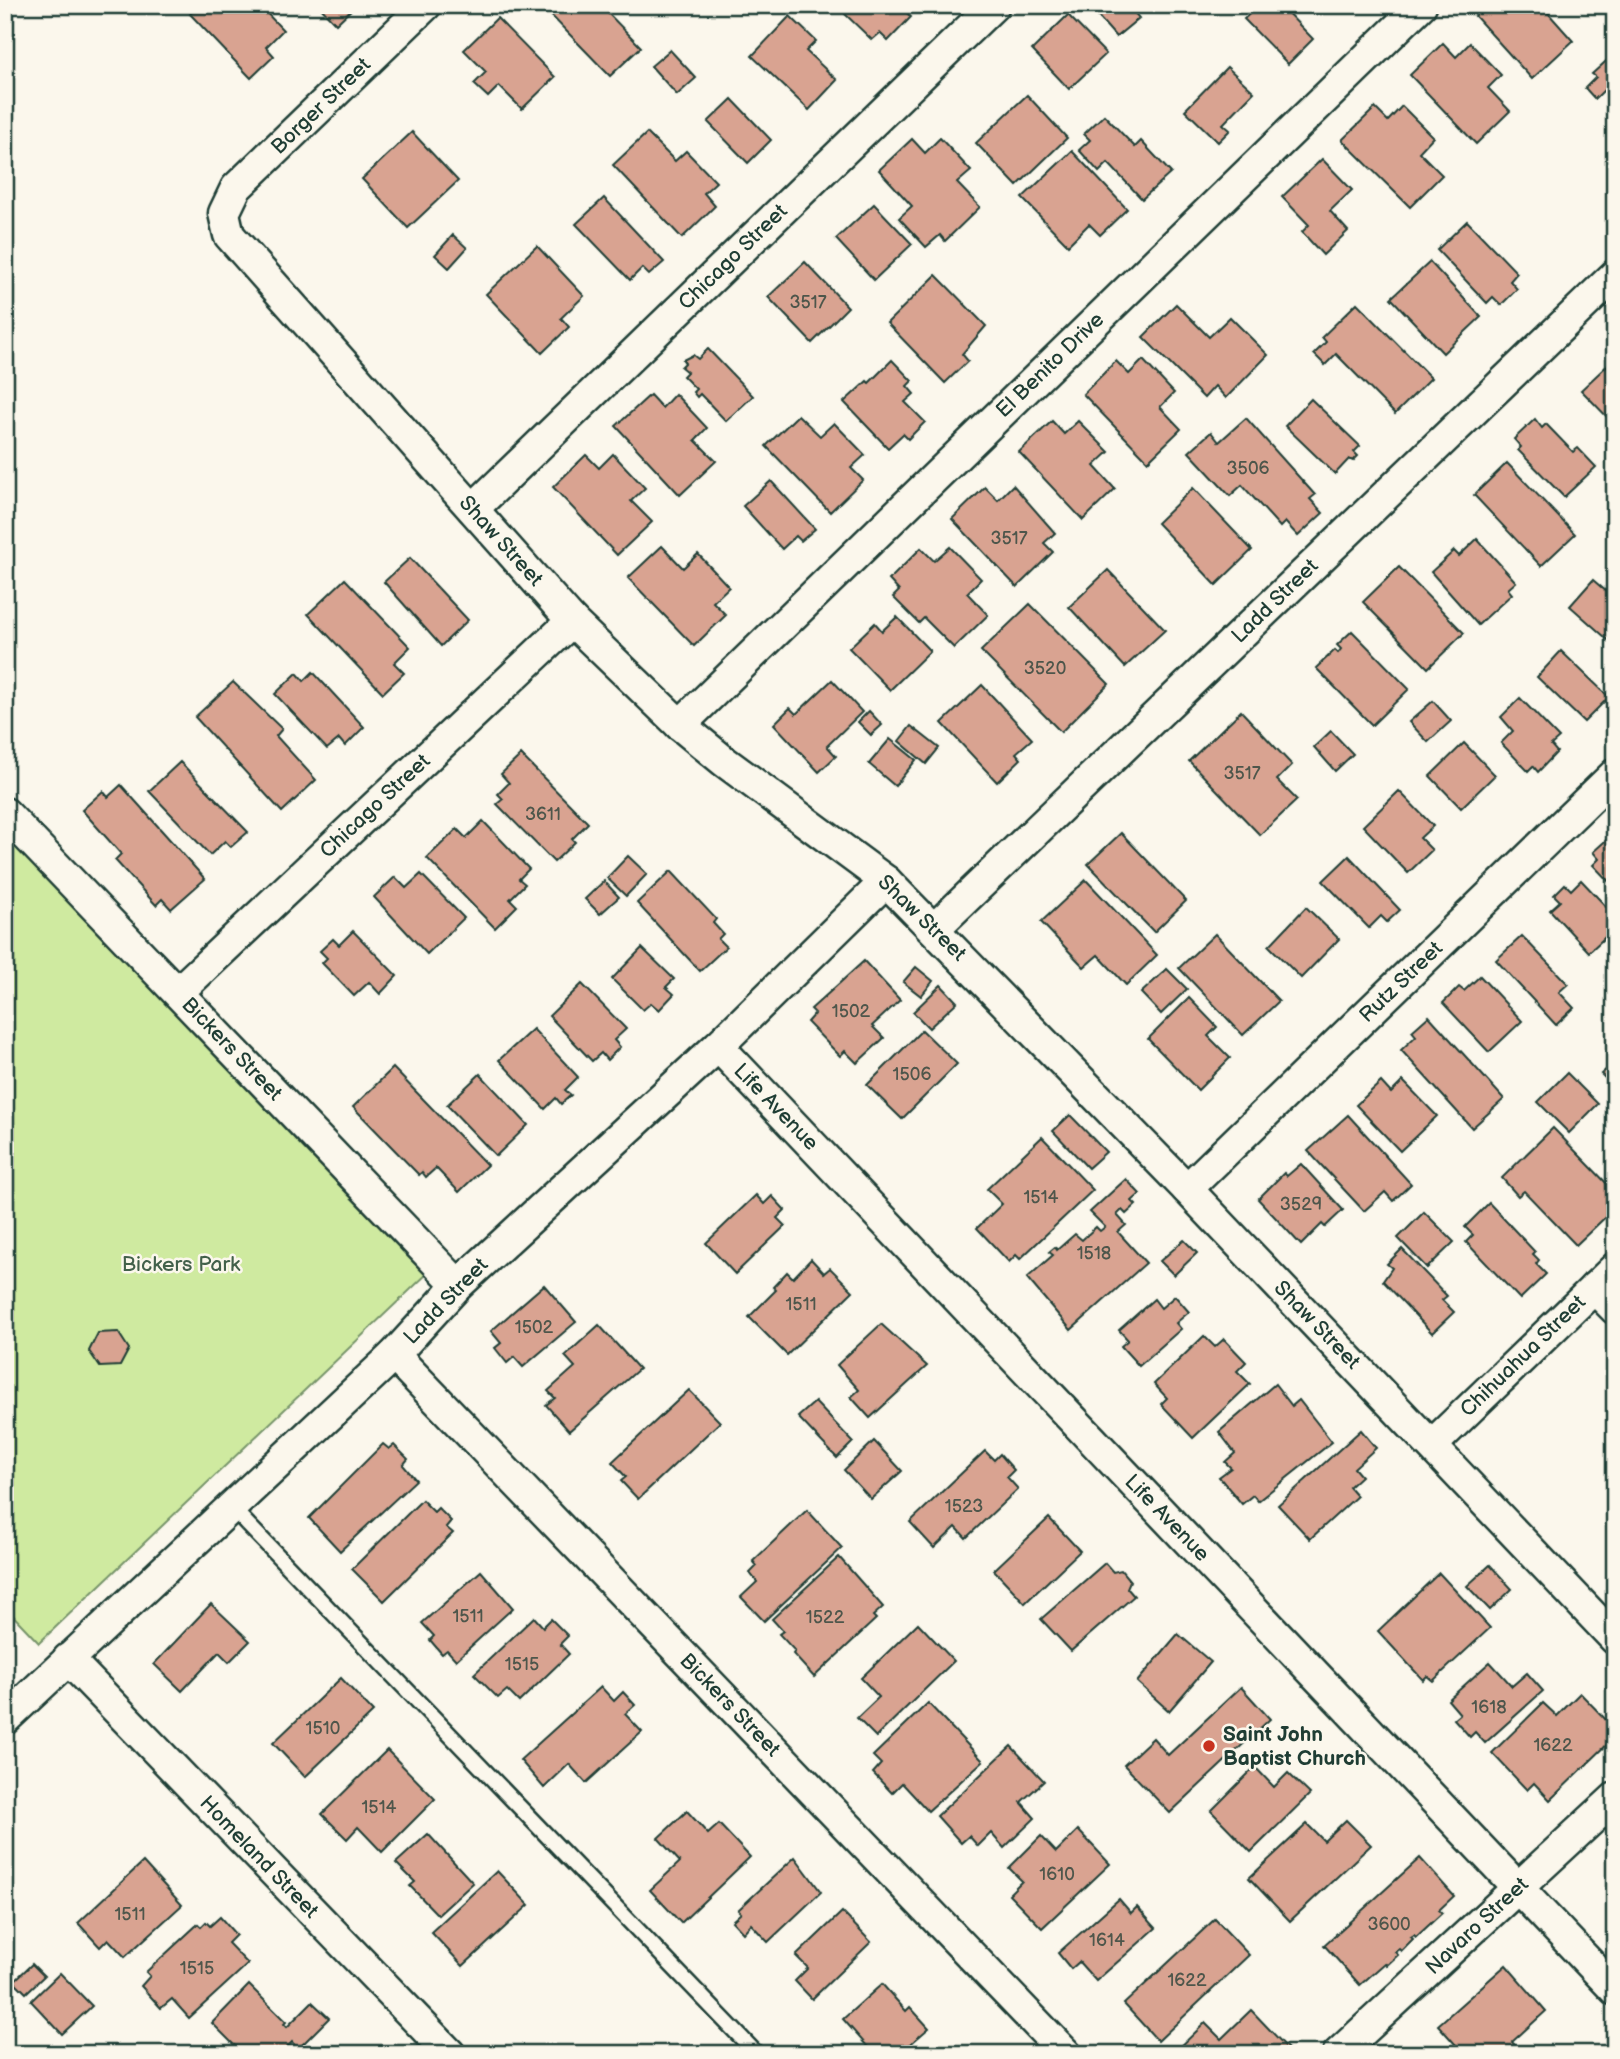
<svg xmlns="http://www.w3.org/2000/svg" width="1620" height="2059" viewBox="0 0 1620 2059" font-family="'Balsamiq Sans',sans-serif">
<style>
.green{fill:#cfeaa0;stroke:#77946a;stroke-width:2}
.building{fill:#d9a391;stroke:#1f3d34;stroke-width:2}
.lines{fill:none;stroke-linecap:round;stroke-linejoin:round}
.service-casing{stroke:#1f3d34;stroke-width:19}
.minor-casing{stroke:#1f3d34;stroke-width:35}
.service{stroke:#fbf7ec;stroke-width:14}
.minor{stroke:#fbf7ec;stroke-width:30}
.poi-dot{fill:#c8321e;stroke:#fbf7ec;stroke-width:2.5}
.labels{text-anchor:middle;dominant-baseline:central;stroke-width:5;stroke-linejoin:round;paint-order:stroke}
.number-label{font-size:18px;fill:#4e564b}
.street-label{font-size:21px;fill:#1f3d34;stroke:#fbf7ec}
.park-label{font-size:21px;fill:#42604a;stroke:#fbf7ec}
.poi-label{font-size:21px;font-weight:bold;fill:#1f3d34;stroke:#fbf7ec;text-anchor:start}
</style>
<rect width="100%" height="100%" fill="#fbf7ec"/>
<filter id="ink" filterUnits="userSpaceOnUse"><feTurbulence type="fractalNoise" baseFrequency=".0143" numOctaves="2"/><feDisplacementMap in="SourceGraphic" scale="14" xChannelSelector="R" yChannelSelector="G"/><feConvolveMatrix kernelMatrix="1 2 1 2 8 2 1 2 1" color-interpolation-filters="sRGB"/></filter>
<g filter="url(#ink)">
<polygon class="green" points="5,825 429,1272 39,1643 5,1607"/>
<g class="building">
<polygon points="199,5 259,5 283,30 266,47 274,56 251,78 190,14"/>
<polygon points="318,5 356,5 336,24"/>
<polygon points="541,5 600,5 641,47 610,76"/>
<polygon points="854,5 899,5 911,17 888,41 880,33 872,40 845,14"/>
<polygon points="1088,5 1128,5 1139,18 1116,37"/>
<polygon points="1259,5 1280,5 1313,39 1288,64 1244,19"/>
<polygon points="1486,5 1541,5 1573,41 1532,79 1475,16"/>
<polygon points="1068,15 1106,54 1069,89 1032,50"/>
<polygon points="790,16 816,41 806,51 837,80 809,110 752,56"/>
<polygon points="497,18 555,77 522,109 499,86 488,97 474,84 486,72 464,50"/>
<polygon points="1443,43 1456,57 1470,43 1501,75 1488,88 1510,111 1476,144 1410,75"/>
<polygon points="670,50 696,78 677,95 651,66"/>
<polygon points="1615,53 1615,96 1607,87 1595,99 1585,88 1596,77 1592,74"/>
<polygon points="1227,67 1254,92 1223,124 1230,130 1218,142 1185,110"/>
<polygon points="1027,95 1067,138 1017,186 976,143"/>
<polygon points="732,99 771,140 748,163 708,122"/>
<polygon points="1402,106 1433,137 1419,152 1442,175 1410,207 1342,140 1375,108 1388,121"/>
<polygon points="1104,115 1135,147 1141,141 1171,173 1142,199 1108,163 1099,172 1079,150 1090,140 1084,134"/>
<polygon points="412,132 458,181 408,228 362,179"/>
<polygon points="647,133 675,161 686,151 716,182 704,193 715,206 682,238 613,165"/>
<polygon points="940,138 971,171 957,183 980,207 945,241 940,235 926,247 899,218 912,206 879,170 912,139 925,153"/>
<polygon points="1072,151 1127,209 1100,235 1089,224 1068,245 1022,198"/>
<polygon points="1322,159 1352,190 1330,211 1348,231 1323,255 1302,232 1309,225 1282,197"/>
<polygon points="604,198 664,262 649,275 642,268 630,280 576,224"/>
<polygon points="874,204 912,244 874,280 836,239"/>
<polygon points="1467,221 1517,273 1510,281 1517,289 1501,305 1493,297 1487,303 1437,250"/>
<polygon points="453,235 467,248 449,268 435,255"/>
<polygon points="537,246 584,296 561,318 569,327 542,353 486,294"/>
<polygon points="805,262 848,307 812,343 768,297"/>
<polygon points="1430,262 1481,317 1443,353 1391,298"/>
<polygon points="936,275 986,326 962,354 968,361 945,383 887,323"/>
<polygon points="1357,303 1431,378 1395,414 1336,354 1325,365 1314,354 1326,342 1322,337"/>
<polygon points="1176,304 1209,337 1230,317 1268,355 1226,398 1215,386 1204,398 1143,337"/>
<polygon points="708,349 753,396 726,421 700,394 697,397 693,392 696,389 683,376 687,372 681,367 685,363 683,360 693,355 698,359"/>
<polygon points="1615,358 1615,425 1581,390"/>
<polygon points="892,360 912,381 907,386 914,394 905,402 925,422 908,439 903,434 888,448 844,402 867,381 869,383"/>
<polygon points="1143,360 1174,393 1160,407 1181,429 1148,461 1083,394 1116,361 1129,374"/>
<polygon points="675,394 707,428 695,440 716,461 680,495 616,426 650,395 662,408"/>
<polygon points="1311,399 1360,446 1354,452 1358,456 1353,461 1349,459 1335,474 1285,426"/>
<polygon points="798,415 820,436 834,423 865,455 851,468 863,480 830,512 766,446"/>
<polygon points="1246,418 1315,495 1310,499 1323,513 1298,536 1285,522 1280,527 1242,485 1230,496 1189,452 1211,432 1219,442"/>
<polygon points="1535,419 1542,428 1546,424 1573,452 1578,448 1596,467 1564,497 1518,450 1521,447 1514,439"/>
<polygon points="1052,421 1064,434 1078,421 1109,452 1094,466 1115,489 1083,520 1019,452"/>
<polygon points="613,454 645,488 631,501 652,522 617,555 553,487 586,455 599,468"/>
<polygon points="1507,463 1575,534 1541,566 1474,495"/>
<polygon points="771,481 815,529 801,541 796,536 782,549 743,506"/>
<polygon points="1013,485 1055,533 1044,543 1053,552 1017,587 952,519 985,487 998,500"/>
<polygon points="1193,488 1252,550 1216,585 1157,523"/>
<polygon points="1477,539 1516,582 1508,589 1512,594 1478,625 1431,572 1454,551 1459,556"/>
<polygon points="662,546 683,568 698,554 729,587 713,602 726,615 694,646 628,578"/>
<polygon points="950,547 981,579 967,593 988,615 954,648 924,618 919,623 893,597 899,591 889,580 921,548 934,561"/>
<polygon points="410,558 468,620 441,646 384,582"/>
<polygon points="1399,567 1464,633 1428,668 1363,602"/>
<polygon points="1108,570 1165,630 1125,667 1069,607"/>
<polygon points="345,579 410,647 394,663 404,673 383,693 308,614"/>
<polygon points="1593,580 1615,599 1615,646 1570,606"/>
<polygon points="1030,604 1109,684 1061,732 981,651"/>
<polygon points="897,617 930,651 890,690 849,648 875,623 882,631"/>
<polygon points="1352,631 1409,689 1372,725 1316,668 1335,650 1338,653 1341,649 1337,645"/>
<polygon points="1561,651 1609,697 1584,722 1537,677"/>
<polygon points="313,672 364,727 345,746 339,739 327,749 275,694 297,673 304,681"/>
<polygon points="832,680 862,712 827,746 836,756 819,772 774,724 790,708 796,714"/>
<polygon points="233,682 282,729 276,736 316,780 282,812 195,717"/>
<polygon points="982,685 1032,739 1016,753 1021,759 997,782 942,723"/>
<polygon points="1520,698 1559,738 1551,745 1557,752 1538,772 1533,766 1528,771 1501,743 1513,731 1501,717"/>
<polygon points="1433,701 1451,721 1428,742 1409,722"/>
<polygon points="869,711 882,725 871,735 858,722"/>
<polygon points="1241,711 1292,765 1277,780 1297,800 1260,835 1189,761"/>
<polygon points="911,726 939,748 926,764 899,741"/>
<polygon points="1331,731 1353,754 1335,771 1314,747"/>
<polygon points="890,739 916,760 895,786 869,764"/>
<polygon points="1464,743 1495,775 1461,808 1430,776"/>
<polygon points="521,755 588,823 572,839 575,842 554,862 497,804 503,799 498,794 509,783 501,774"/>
<polygon points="180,762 248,832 231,847 225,841 210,855 149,791"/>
<polygon points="121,785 205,879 171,909 162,899 156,905 115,860 121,854 82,810 103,791 108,797"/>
<polygon points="1399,791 1433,826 1420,838 1432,850 1408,873 1363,826"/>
<polygon points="483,821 529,869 519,879 525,884 510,899 517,906 495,928 427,858 457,829 466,838"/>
<polygon points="1121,833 1186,901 1154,932 1088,864"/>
<polygon points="1614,833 1615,834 1615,895 1610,889 1613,886 1593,865 1599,859 1593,852"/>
<polygon points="628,856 647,874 626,896 607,878"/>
<polygon points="1349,856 1400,910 1387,922 1381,916 1369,928 1323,881"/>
<polygon points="671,871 716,919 713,923 723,934 718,939 726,947 700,971 637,903"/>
<polygon points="421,874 464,918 427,954 374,897 395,877 406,888"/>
<polygon points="1086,880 1157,955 1126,985 1098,955 1084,967 1041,922"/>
<polygon points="1581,880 1615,916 1615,928 1589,952 1550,910 1560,901 1554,895 1565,884 1571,890"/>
<polygon points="604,881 619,897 600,914 585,899"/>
<polygon points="1306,907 1339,939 1301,978 1269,946"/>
<polygon points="353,931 397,976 380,994 369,982 354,996 322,963 327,958 320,951 333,939 339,945"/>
<polygon points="1215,934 1279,1001 1243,1035 1179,968"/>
<polygon points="1522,936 1568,984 1559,992 1574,1008 1556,1025 1496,960"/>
<polygon points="642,948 674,979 666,987 674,994 659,1010 651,1003 643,1010 612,979"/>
<polygon points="864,961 900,1000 872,1026 884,1038 857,1063 845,1051 840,1056 807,1022 815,1013 811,1009"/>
<polygon points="916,967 933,981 921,996 903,982"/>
<polygon points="1167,969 1187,989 1161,1014 1141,993"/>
<polygon points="1480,976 1522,1021 1489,1052 1443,1003 1459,987 1464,991"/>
<polygon points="582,984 626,1029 614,1040 620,1047 607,1060 601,1053 592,1061 549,1016"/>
<polygon points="941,985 957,1002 929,1028 913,1012"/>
<polygon points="1189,998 1217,1027 1208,1036 1230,1058 1198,1090 1148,1039"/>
<polygon points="1429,1016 1504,1099 1472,1128 1401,1050 1416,1036 1412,1031"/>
<polygon points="533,1029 578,1077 565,1090 571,1095 561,1104 556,1098 545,1109 499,1060"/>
<polygon points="922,1030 957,1064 902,1119 867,1085"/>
<polygon points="1615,1062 1615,1088 1601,1074"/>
<polygon points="393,1068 487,1165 459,1192 436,1168 426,1177 422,1172 419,1175 353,1107"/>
<polygon points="1567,1073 1598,1104 1569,1133 1538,1102"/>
<polygon points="480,1074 528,1125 496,1156 447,1105"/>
<polygon points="1403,1081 1437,1116 1400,1151 1356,1105 1381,1082 1391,1093"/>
<polygon points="1070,1115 1106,1152 1088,1168 1053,1131"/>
<polygon points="1348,1115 1411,1184 1393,1201 1385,1192 1364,1211 1308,1151"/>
<polygon points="1553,1128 1615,1192 1615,1208 1576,1245 1524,1191 1518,1196 1502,1178"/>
<polygon points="1042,1137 1093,1190 1020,1259 1016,1255 1009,1262 977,1228 1002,1204 987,1189"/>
<polygon points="1301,1164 1343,1210 1325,1227 1322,1224 1301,1245 1258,1199 1284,1173 1287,1176"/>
<polygon points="1126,1179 1140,1194 1132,1201 1136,1205 1126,1214 1122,1210 1117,1215 1126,1225 1118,1232 1146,1263 1071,1330 1027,1278 1053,1255 1049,1252 1055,1247 1057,1250 1075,1234 1082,1240 1096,1227 1100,1231 1105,1227 1090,1212"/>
<polygon points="756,1195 764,1204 772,1196 785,1210 777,1218 785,1226 735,1274 706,1243"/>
<polygon points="1489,1203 1535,1252 1533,1254 1539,1260 1536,1264 1546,1274 1520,1299 1466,1242 1473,1235 1465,1227"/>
<polygon points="1424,1212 1454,1242 1427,1268 1398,1238"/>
<polygon points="1184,1240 1197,1253 1174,1275 1160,1261"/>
<polygon points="1402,1249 1447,1296 1442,1300 1454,1312 1432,1333 1383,1281 1392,1268 1387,1264"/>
<polygon points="811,1259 824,1273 830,1268 853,1291 787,1355 749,1317 776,1290 773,1287 787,1272 793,1278"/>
<polygon points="544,1285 576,1322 523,1367 514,1357 507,1363 495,1348 501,1343 491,1331"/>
<polygon points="1175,1296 1189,1312 1176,1323 1181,1329 1139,1366 1121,1346 1128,1340 1119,1330 1154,1299 1161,1308"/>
<polygon points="881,1324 927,1366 870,1418 851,1397 859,1390 837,1365"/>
<polygon points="599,1325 639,1369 569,1431 546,1405 555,1398 548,1391 575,1367 565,1356"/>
<polygon points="118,1332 129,1349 120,1366 100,1367 89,1351 98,1333"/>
<polygon points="1204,1336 1215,1347 1224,1339 1246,1362 1237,1371 1250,1384 1193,1438 1161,1404 1167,1398 1154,1384"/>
<polygon points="1275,1384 1292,1406 1299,1400 1332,1442 1258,1501 1253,1495 1242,1504 1219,1477 1231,1468 1225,1462 1235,1453 1219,1432"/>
<polygon points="689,1390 720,1422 638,1499 621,1481 626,1477 612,1462"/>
<polygon points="815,1402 853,1442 837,1458 798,1417"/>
<polygon points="1361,1430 1376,1448 1354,1468 1361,1476 1349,1487 1357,1496 1310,1539 1278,1505"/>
<polygon points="874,1441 902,1471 871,1499 844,1470"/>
<polygon points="383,1444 389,1449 394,1445 408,1459 403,1465 416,1480 340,1551 309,1518"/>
<polygon points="985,1451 994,1460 1000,1454 1014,1470 1007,1477 1018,1489 966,1538 956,1527 934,1548 910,1522"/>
<polygon points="422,1500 434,1512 438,1508 451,1521 446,1527 453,1533 384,1601 352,1569"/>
<polygon points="807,1510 842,1548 764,1621 741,1597 757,1582 750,1573 757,1566 753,1561"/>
<polygon points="1049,1518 1080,1551 1025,1603 994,1570"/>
<polygon points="839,1557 883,1607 873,1616 876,1619 814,1677 793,1654 795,1651 779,1634 783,1631 772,1619"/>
<polygon points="1105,1563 1113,1572 1121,1570 1130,1581 1127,1588 1134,1596 1071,1651 1041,1619"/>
<polygon points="1490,1565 1512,1589 1490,1610 1467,1586"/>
<polygon points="481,1571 513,1608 456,1660 447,1650 442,1654 430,1640 434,1636 422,1623"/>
<polygon points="1439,1573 1490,1628 1433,1681 1427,1676 1423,1680 1378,1631"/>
<polygon points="211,1604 250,1641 229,1662 219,1652 182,1691 154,1664"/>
<polygon points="534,1617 543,1627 551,1619 568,1636 560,1644 569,1654 519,1702 507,1690 498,1698 474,1674"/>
<polygon points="918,1623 954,1661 876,1737 857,1718 879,1697 861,1678"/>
<polygon points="1178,1634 1211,1662 1169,1711 1137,1682"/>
<polygon points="1490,1662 1512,1686 1527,1673 1543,1691 1485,1743 1475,1732 1470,1737 1454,1719 1460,1714 1448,1700"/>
<polygon points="341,1678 373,1712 305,1777 273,1743"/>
<polygon points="601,1687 614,1701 623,1692 635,1705 625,1714 642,1732 586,1783 569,1764 544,1788 520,1760"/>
<polygon points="1241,1687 1270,1719 1170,1813 1124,1765 1153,1738 1168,1755"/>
<polygon points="1580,1693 1615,1729 1615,1737 1550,1800 1534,1783 1527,1790 1492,1753 1543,1703 1557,1716"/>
<polygon points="928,1703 983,1761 928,1811 902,1783 892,1793 873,1773 881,1764 873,1756"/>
<polygon points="1011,1746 1044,1781 1021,1802 1035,1818 1004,1848 991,1833 978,1846 969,1836 961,1843 937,1816"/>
<polygon points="387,1750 435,1799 382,1852 358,1827 347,1839 322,1814"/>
<polygon points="1255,1767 1274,1787 1288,1773 1310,1794 1251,1852 1211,1811"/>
<polygon points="687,1811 708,1834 719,1824 750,1857 681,1923 650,1890 680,1862 658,1838"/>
<polygon points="1346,1820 1371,1845 1290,1921 1249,1878 1307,1824 1324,1841"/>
<polygon points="1078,1830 1110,1864 1042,1928 1009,1894 1022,1881 1009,1868 1041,1836 1056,1852"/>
<polygon points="428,1834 473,1883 438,1915 410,1886 415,1882 396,1863"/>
<polygon points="795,1857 821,1892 768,1942 751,1924 743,1933 732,1921 741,1913 738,1910"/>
<polygon points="1420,1858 1454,1896 1439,1910 1442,1913 1416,1937 1414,1935 1411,1937 1413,1939 1401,1951 1399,1949 1395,1952 1398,1955 1387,1965 1385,1963 1360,1985 1324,1945"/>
<polygon points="143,1862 182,1905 125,1957 108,1939 100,1947 78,1923"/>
<polygon points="497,1871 529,1905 463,1966 431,1932"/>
<polygon points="1119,1899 1131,1913 1137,1907 1156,1928 1096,1981 1079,1962 1071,1969 1058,1953"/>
<polygon points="842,1912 871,1942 812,1999 795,1981 808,1968 796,1956"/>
<polygon points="220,1917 236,1935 228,1943 248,1964 189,2018 172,1999 161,2008 141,1986 150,1976 146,1972 198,1924 201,1927 206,1922 210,1926"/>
<polygon points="1215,1919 1249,1955 1158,2041 1124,2004"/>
<polygon points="32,1964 44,1976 26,1993 14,1981"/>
<polygon points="1506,1965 1546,2011 1512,2042 1523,2054 1464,2054 1438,2025"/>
<polygon points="60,1973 92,2006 62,2034 31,2001"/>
<polygon points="882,1984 906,2011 910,2007 929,2028 899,2054 874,2054 843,2019"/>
<polygon points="249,1985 286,2022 284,2024 287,2027 312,2002 329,2018 298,2049 292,2042 281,2054 243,2054 212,2023"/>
<polygon points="1251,2010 1290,2051 1286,2054 1173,2054 1205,2023 1221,2039"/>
</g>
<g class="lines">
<g class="service-casing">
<polyline id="service" points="231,1507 757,2054"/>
</g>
<g class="minor-casing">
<g id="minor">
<polyline points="426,5 236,188 224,213 229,235 572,621 680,725 725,762 886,881 1187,1189 1615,1639"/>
<polyline points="473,509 994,5"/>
<polyline points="680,725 1421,5"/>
<polyline points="5,813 458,1285"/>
<polyline points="935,928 1615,275"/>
<polyline points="178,992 572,621"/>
<polyline points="718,1046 1615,1990"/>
<polyline points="1187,1189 1615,774"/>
<polyline points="1594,1288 1615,1309"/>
<polyline points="394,1355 1066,2054"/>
<polyline points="1432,1445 1615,1268"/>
<polyline points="68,1659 450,2054"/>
<polyline points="5,1719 394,1355 458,1285 718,1046 886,881"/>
<polyline points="1338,2054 1615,1798"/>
</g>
</g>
<use href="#service" class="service"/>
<use href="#minor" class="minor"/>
</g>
</g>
<circle class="poi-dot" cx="1209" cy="1746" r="7"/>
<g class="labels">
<g class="number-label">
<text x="808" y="302">3517</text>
<text x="1248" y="468">3506</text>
<text x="1009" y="538">3517</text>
<text x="1045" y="668">3520</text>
<text x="1242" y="773">3517</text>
<text x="543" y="814">3611</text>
<text x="851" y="1011">1502</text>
<text x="912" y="1074">1506</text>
<text x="1041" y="1197">1514</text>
<text x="1301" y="1204">3529</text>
<text x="1094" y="1253">1518</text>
<text x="801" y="1304">1511</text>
<text x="534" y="1327">1502</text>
<text x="964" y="1506">1523</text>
<text x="468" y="1616">1511</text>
<text x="825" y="1617">1522</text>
<text x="522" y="1664">1515</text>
<text x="1489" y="1707">1618</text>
<text x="323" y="1728">1510</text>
<text x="1553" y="1745">1622</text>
<text x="379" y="1807">1514</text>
<text x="1057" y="1874">1610</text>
<text x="130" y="1914">1511</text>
<text x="1389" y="1924">3600</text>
<text x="1107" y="1940">1614</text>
<text x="197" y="1968">1515</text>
<text x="1187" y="1980">1622</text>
</g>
<g class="street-label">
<text transform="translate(321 106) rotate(-44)">Borger Street</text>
<text transform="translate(733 257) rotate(-44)">Chicago Street</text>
<text transform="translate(1050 365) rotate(-44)">El Benito Drive</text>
<text transform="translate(501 541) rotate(48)">Shaw Street</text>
<text transform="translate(1275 601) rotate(-44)">Ladd Street</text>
<text transform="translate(375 806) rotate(-43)">Chicago Street</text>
<text transform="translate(922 918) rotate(44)">Shaw Street</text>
<text transform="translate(1401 982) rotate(-44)">Rutz Street</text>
<text transform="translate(232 1049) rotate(46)">Bickers Street</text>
<text transform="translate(776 1107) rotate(46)">Life Avenue</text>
<text transform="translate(446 1301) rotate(-46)">Ladd Street</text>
<text transform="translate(1317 1325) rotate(46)">Shaw Street</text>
<text transform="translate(1523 1356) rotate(-44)">Chihuahua Street</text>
<text transform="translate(1167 1518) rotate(46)">Life Avenue</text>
<text transform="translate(730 1705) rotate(46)">Bickers Street</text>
<text transform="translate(259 1857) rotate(46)">Homeland Street</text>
<text transform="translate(1477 1926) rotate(-43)">Navaro Street</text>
</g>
<g class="park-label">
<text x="181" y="1264">Bickers Park</text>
</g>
<g class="poi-label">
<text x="1223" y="1734">Saint John<tspan x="1223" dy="24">Baptist Church</tspan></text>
</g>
</g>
<rect width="1620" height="2059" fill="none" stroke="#fbf7ec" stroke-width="28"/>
<rect x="14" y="14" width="1592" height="2031" fill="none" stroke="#1f3d34" stroke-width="2.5" filter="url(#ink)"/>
</svg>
